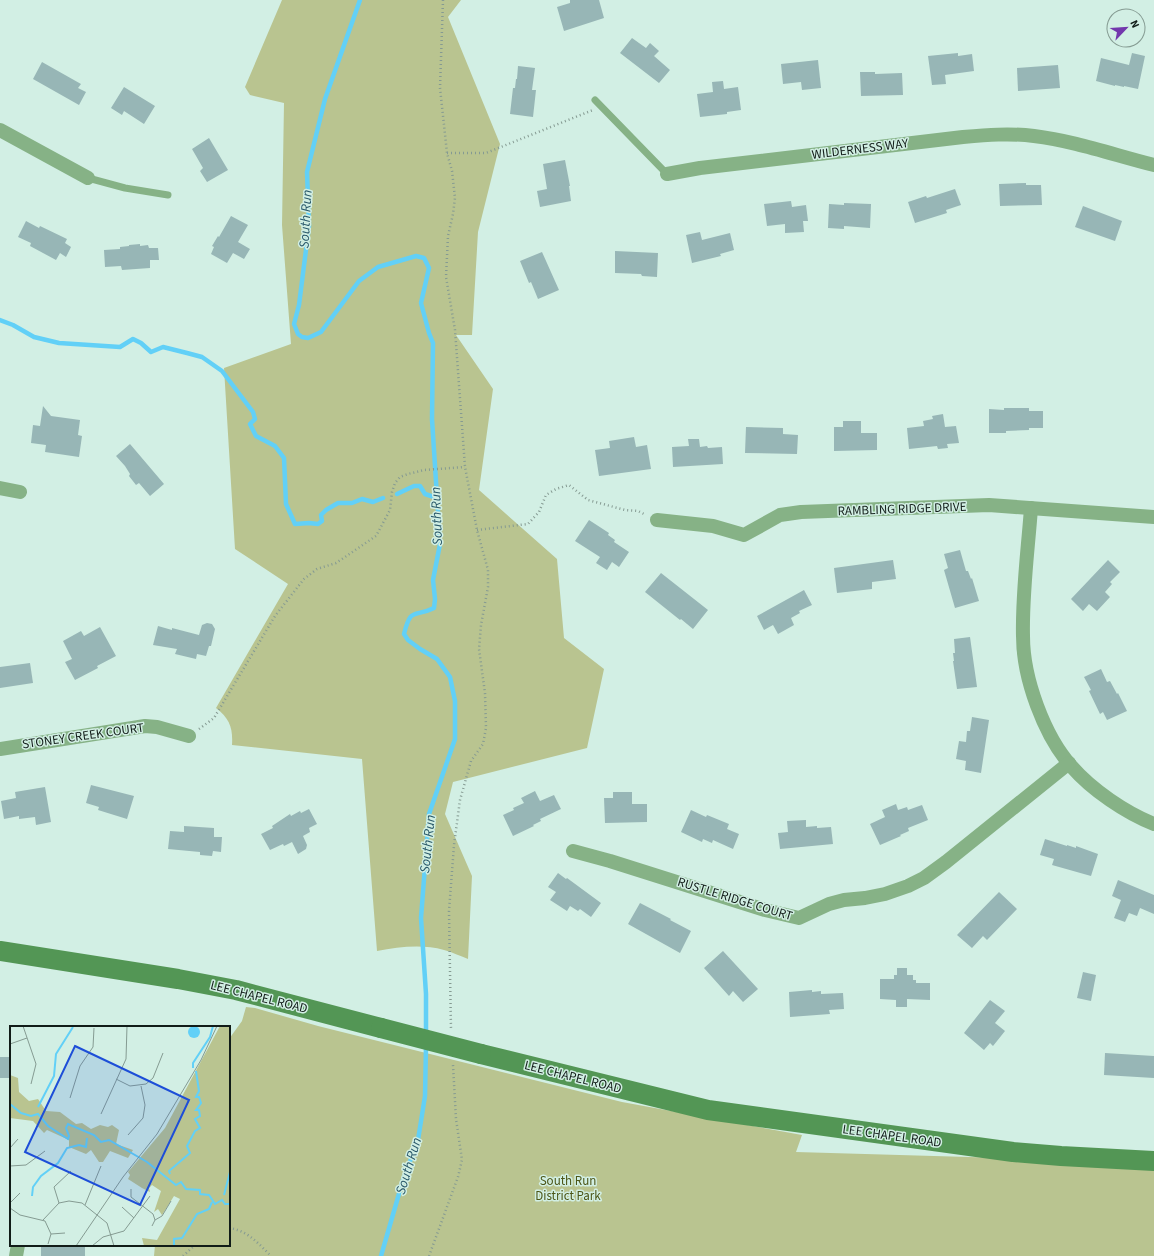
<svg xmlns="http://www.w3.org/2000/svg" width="1154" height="1256" viewBox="0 0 1154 1256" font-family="'Source Sans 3',sans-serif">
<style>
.green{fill:#b9c490}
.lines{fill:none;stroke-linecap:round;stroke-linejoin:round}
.stream{stroke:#62d0f7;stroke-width:4.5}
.building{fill:#97b6b6}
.path{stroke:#859a92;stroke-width:2.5;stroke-dasharray:1 3;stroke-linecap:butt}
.lane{stroke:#86b286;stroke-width:7}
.street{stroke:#86b286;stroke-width:14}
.secondary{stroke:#539655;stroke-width:20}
.secondary-bridge{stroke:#539655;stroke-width:20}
.labels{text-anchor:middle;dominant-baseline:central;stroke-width:3;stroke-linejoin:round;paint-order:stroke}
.street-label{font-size:13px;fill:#111c18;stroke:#d2efe4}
.park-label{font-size:13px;fill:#4c5617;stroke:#d2efe4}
.water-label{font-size:14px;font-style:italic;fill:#295869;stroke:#d2efe4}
.inset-river{fill:none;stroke:#62d0f7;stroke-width:2}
.inset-road{fill:none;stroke:#859b92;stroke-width:1}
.view{fill:#1d4ed8;fill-opacity:0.15;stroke:#1d4ed8;stroke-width:2}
.inset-edge{fill:none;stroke:#111c18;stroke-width:2}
</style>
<rect width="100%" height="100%" fill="#d2efe4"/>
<g class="green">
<path d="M282,0H461L448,17L500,144L478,232L472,335H456L493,389L479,490L557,559L564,638L604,669L587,748L453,782L445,814L472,876L468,959C460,956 452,952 444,950C422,944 399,947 377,951L362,759L232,745C233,728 230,719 216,708L288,584L235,549L224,368L291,344L282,225L284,103L250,95L245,87Z"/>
<polygon points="246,1007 255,1008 318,1026 622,1102 802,1135 796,1152 1003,1158 1154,1168 1154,1256 154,1256 155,1245 229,1245 229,1039 242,1021"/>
</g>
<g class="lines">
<g class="stream">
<path d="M360,0L325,99L307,172L309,226L299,305L294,324L298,334L302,337L308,338L321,332L359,281L378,267L416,256L424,258L429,268L421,303L429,333L433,343L432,419L440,544L433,580L435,599L434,608C414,618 411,606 404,634L408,640L420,649L437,659L450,677L455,701V739L429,814L421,918L426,994V1034"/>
<polyline points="0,320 13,325 34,337 59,343 120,347 133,339 141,343 151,352 163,347 187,353 202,357 222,371 253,412 255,419 250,424 256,436 275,446 284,458 286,504 295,524 309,523 318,524 322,521 321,515 326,510 338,503 352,503 362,499 373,502 383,498"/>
<polyline points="397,494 414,486 420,486 425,494 437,498"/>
<polyline points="381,1256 403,1180 418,1140 425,1096 426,1046"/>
</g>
</g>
<g class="building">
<polygon points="570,0 599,0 604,18 564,31 557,7 570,3"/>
<polygon points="632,38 646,48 650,43 659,51 654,56 670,70 659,83 620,53"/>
<polygon points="958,53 958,56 972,54 974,71 945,75 946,84 932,85 928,56"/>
<polygon points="1132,53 1145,56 1138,89 1124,86 1124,87 1115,85 1115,86 1096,81 1101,58 1129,65"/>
<polygon points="818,60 821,88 802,90 801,82 783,84 781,64"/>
<polygon points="42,62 81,84 78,88 86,92 79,105 33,79"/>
<polygon points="1058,65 1060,88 1018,91 1017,68"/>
<polygon points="518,66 535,68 532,90 536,90 533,117 510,114 513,88 515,88 516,79 517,79"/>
<polygon points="860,72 875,72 875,74 902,73 903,95 861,96"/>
<polygon points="723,81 724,89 738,87 741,110 727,112 727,114 700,117 697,94 713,92 712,82"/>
<polygon points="124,87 155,106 144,124 124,111 122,115 111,108"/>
<polygon points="209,138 228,170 207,182 200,171 203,168 192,149"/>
<polygon points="565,160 570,186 569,186 571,201 540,207 537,191 547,189 543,164"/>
<polygon points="1026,183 1026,185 1041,185 1042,205 1000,206 999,184"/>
<polygon points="955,189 961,205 946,210 947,213 915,223 908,202 926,196 927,198"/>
<polygon points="791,201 792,207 806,205 808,221 803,221 804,232 785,233 785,224 767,226 764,204"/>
<polygon points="844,203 871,204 870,228 844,226 844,229 828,228 829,204 844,205"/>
<polygon points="1083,206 1122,221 1115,241 1075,227"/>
<polygon points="231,216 248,225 238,242 250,249 244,259 233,253 227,263 211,254 214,247 212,246 218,236 219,237"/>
<polygon points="26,221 39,228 40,226 67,239 65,243 71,247 66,257 60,253 56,260 30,246 31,243 18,237"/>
<polygon points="700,232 702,240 730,233 734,250 720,254 721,256 692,263 686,235"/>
<polygon points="140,244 140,246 148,245 149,248 158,248 159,260 150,260 150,268 122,270 121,266 105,267 104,250 120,249 120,247 129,246 129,245"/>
<polygon points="615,251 658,253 657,277 642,276 641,274 615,273"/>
<polygon points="542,252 559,290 538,299 531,282 529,283 520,261"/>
<polygon points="43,406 51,416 80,420 78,435 82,436 79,457 45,452 46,445 31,443 33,425 40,426"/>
<polygon points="1004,408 1029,408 1029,411 1043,411 1043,428 1029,428 1029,430 1006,431 1006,433 989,433 989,409 1004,410"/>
<polygon points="943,414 945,427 956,426 959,443 947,444 948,448 938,449 937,446 909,449 907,428 924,426 923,421 933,419 932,416"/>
<polygon points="843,421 861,421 861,433 877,433 877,450 834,451 834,427 843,427"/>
<polygon points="746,427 783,428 783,434 798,435 797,454 745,453"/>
<polygon points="634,437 636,447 647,445 651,469 599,476 595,450 610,448 609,441"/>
<polygon points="688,439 699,439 700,447 707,446 708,448 722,447 723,464 673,467 672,447 689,446"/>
<polygon points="130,444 164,484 150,496 139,483 136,485 129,476 130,474 125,466 116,456"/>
<polygon points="589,520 609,533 608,535 615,540 614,542 629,552 619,567 612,562 607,570 596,563 600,557 575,541"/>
<polygon points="960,550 966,571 968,571 971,579 972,578 979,601 955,608 944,570 948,568 944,554"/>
<polygon points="893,560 896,579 872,582 872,589 837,593 834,568"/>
<polygon points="1108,560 1120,572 1110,582 1112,584 1105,592 1110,597 1097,611 1089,604 1083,611 1071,599"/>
<polygon points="661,573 708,610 693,629 681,619 680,620 645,592"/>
<polygon points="804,590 812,605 799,611 800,613 791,618 794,625 778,634 773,625 764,630 757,616"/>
<polygon points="207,623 212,624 215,629 211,646 209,646 206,656 197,654 196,659 175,654 177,649 153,645 158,626 172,630 172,628 199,635 202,625"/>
<polygon points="100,627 116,656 97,666 98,668 75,680 65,662 72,659 63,641 81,631 84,636"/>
<polygon points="970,637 977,687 957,689 953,661 954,661 953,653 955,653 954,639"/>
<polygon points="30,663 33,683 0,688 0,667"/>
<polygon points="1101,669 1107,682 1110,681 1117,694 1118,693 1127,711 1107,720 1103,712 1100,714 1089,691 1091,690 1084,677"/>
<polygon points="972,717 989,720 981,773 965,770 966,761 956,759 959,741 966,742 967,731 970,731"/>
<polygon points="91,785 134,796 127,819 98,810 99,807 86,803"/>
<polygon points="45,787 51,822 36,825 35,817 19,819 19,816 4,819 1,801 16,798 15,792"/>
<polygon points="535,791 540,801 554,795 561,809 540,819 541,821 533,825 534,826 513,836 503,815 514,810 513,808 524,803 521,798"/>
<polygon points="613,792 632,792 632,804 647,804 647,822 605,823 604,798 613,798"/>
<polygon points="896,804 898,810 907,807 908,810 922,805 928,820 908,828 909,831 900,835 901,836 880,845 870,824 885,817 882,810"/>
<polygon points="309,809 317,824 309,828 310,832 303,836 307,845 306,849 298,854 292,842 284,846 283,844 270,850 261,834 273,828 272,826 290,814 291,816 300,811 301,813"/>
<polygon points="691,810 706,817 707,815 729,824 727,829 739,834 733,849 713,840 712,843 703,839 702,842 681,832"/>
<polygon points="806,820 806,827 817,826 817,828 831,827 833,844 780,849 778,833 788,832 787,821"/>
<polygon points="184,826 214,828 214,837 222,837 221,852 213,851 212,856 200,855 200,852 168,849 170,831 184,832"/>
<polygon points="1045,839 1067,846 1067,845 1076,848 1076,846 1098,854 1091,876 1052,865 1054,859 1040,855"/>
<polygon points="558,873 566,879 567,878 601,903 591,917 580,909 578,911 570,906 567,911 550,900 556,892 548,887"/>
<polygon points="1118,880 1154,895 1154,914 1140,908 1137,916 1129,913 1125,922 1114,918 1121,900 1112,896"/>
<polygon points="999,892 1017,909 987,940 983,936 972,948 957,935"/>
<polygon points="640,903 671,919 670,920 691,931 680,953 628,924"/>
<polygon points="723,951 758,989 743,1002 733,991 729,996 704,968"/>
<polygon points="897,968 907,968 907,975 913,975 913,980 916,980 916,983 930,983 930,1000 907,999 907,1007 896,1007 896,1000 880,999 880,979 894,979 894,975 897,975"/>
<polygon points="1083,972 1096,975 1091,1001 1077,998"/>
<polygon points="812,990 812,992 821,991 821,994 843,993 844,1009 829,1010 830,1014 790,1017 789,992"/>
<polygon points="990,1000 1005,1011 995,1023 1005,1031 993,1046 990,1043 984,1050 964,1033"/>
<polygon points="1105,1053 1154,1056 1154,1078 1104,1075"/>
<rect x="0" y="1057" width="11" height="21"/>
<rect x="41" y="1245" width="44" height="11"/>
</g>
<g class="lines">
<g class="path">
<polyline points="443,0 440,88 447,153 452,171 455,198 453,214 448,236 446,277 455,330 465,467 477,530 488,570 488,587 481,625 479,649 485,693 486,728 483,744 471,761 460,800 454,845 449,911 451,1030"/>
<polyline points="447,153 486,153 593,110"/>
<polyline points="477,530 528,524 539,512 546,495 556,489 569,485 588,500 625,510 638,511 646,515"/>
<polyline points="199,729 214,718 275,616 304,579 317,569 336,563 345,557 376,536 390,510 392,492 395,483 400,477 408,474 424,470 465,467"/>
<path d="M229,1228C247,1230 259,1244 271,1256"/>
<polyline points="183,1256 195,1245"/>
<polyline points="429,1256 458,1177 462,1160 456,1119 453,1065"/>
</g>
<g class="lane">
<polyline points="595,100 667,174"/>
<polyline points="88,178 125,188 168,195"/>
</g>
<g class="street">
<polyline points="0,130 88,178"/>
<path d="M667,174L700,168L963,137C986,135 1010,133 1034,136C1075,141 1114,155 1154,165"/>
<polyline points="0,488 20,492"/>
<path d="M1031,508C1028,550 1022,593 1023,636C1023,678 1044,736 1072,767C1092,790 1126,813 1154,824"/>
<polyline points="657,520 713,526 744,535 780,515 801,512 989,505 1154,517"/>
<polyline points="0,749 145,726 157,727 189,736"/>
<polyline points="573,851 610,861 765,910 799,918 829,904 844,900 865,898 885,894 908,886 924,878 946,862 1069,763"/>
<polyline points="16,1256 18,1245"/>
</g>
<g class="secondary">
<polyline points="0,951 178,979 236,990 381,1028"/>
<polyline points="481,1054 708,1110 1013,1152 1061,1156 1154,1161"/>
</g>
<polyline class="secondary-bridge" points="381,1028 481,1054"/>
</g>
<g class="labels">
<g class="street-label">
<text transform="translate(860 149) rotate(-7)">WILDERNESS WAY</text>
<text transform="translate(902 509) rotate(-2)">RAMBLING RIDGE DRIVE</text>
<text transform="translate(83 736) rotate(-8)">STONEY CREEK COURT</text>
<text transform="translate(735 899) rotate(17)">RUSTLE RIDGE COURT</text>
<text transform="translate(259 997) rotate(14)">LEE CHAPEL ROAD</text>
<text transform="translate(573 1077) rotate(14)">LEE CHAPEL ROAD</text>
<text transform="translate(892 1136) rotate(8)">LEE CHAPEL ROAD</text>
</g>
<g class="park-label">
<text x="568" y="1181">South Run<tspan x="568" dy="15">District Park</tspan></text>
</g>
<g class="water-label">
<text transform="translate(306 219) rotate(-87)">South Run</text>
<text transform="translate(437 516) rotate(-92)">South Run</text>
<text transform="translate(428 844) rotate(-84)">South Run</text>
<text transform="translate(409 1166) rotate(-73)">South Run</text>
</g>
</g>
<g transform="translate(10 1026)">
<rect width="220" height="220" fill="#d2efe4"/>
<path d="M210,0H220V220H134L132,212L147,214L170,173L164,170L152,189L148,183L144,186L151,165L142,159L139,162L140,166L132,162L118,153L120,149L118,146L155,102ZM0,49L8,52L9,66L19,75L28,73L36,85L50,86L66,98L72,97L81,103L90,99L98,101L102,99L109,104L106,118L123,124L118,132L100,125L93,136H89L81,124L76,128L59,121V114L37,104L34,107L23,95L0,92Z" fill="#b9c490"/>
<path d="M178 6a6 6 0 1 1 12 0a6 6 0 1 1-12 0Z" fill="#62d0f7"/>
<path class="inset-river" d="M183,42V37L200,11L203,0M0,78L11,87L21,90L28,88L38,100L58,113L59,110L56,102L58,98L84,109L91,116L99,114L137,136L166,159L171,156L176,163L190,164V168L199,169L205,178L212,174L215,178H220M28,81L44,50L46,28L63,1M160,148L159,145L180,127L177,120L185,105L190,102L185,93L190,90L189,84H186L191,77L189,71H186L189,65L186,45M214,169L220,146M22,170L23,161L31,150L48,137L57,122L69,119L76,121L77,112M164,220V213L172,212L187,188L199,183L202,176"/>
<path class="inset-road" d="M13,0L26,38L21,58M70,0H97M0,18L17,12M106,53L120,60L136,58L143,52L153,27M60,72L70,40L83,21L84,2M91,88L116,33L117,0M118,109L133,92L135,79L131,60M0,122L8,113M0,140L16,139L35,125M121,163V171L143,188L145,194L142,200M0,177L10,167M49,177L44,161L61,145M75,179L91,140M112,181L124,192M0,182L10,189L35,195L41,208L38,218M33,194L49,177L59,175L72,177L97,197L104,220M145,194L152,190L161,175M41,208L55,207M66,220L113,151L147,108L191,34L207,0M82,220L93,211L114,205L140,170"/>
<path class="view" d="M65,20L179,74L130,179L15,126Z"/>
<rect width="220" height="220" class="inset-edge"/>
</g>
<g transform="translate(1126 28) rotate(65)"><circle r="19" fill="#d2efe4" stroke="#859b92"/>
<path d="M0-3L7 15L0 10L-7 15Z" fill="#7338ad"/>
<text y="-6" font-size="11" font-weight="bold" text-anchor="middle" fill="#111c18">N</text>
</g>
</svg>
